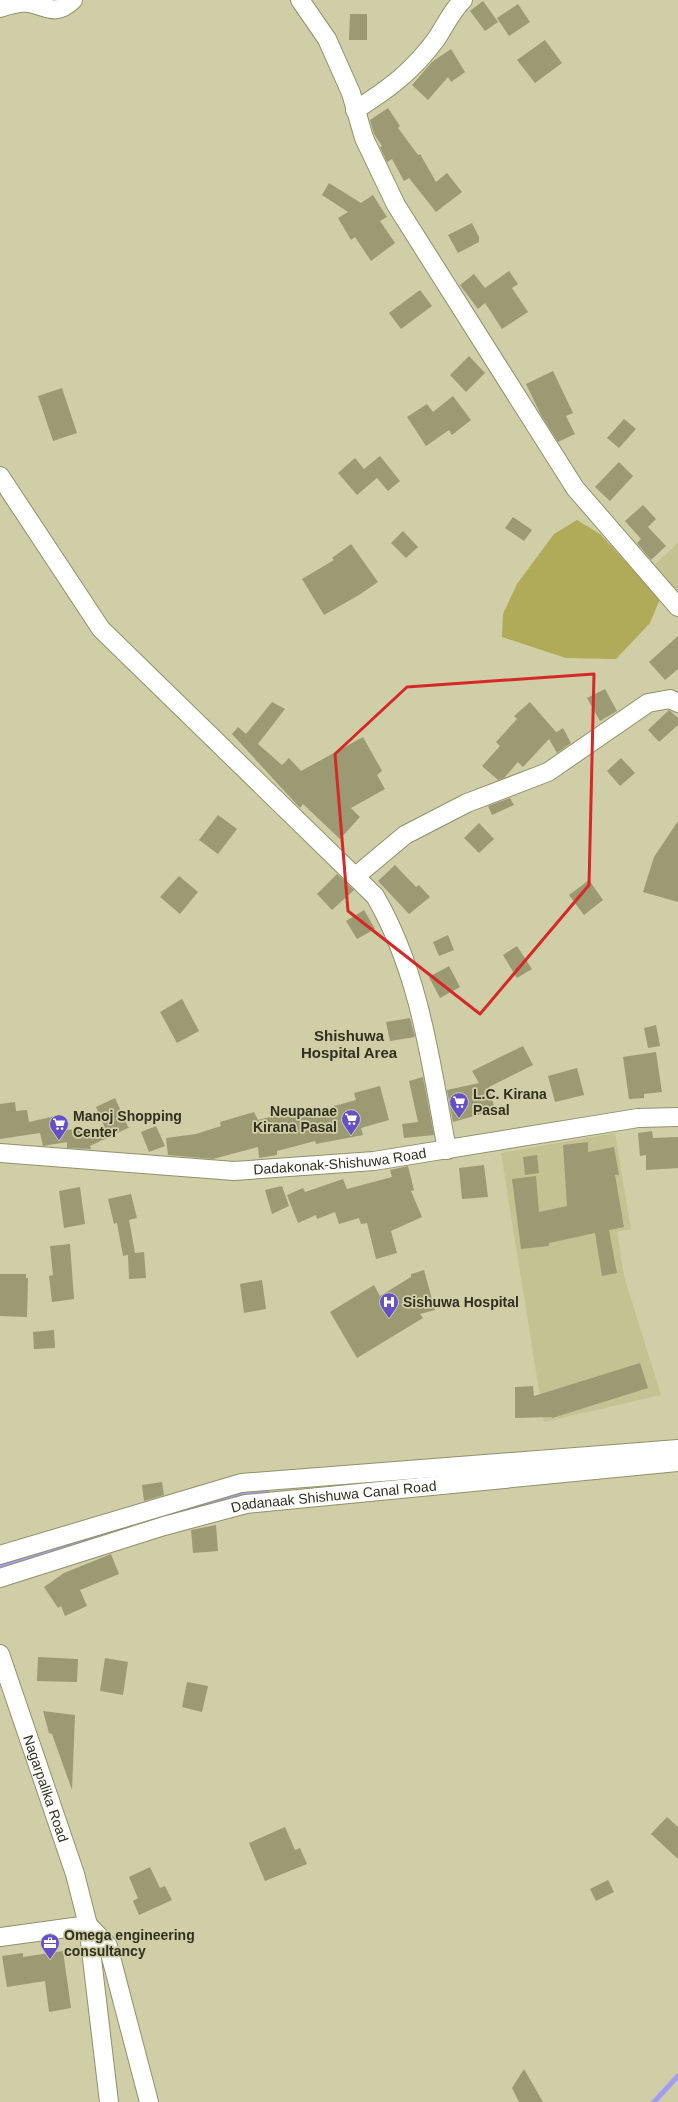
<svg xmlns="http://www.w3.org/2000/svg" width="678" height="2102" viewBox="0 0 678 2102" font-family="Arial,sans-serif">
<style>
.built{fill:#c4c293}
.green{fill:#afab58}
.lines{fill:none;stroke-linecap:round;stroke-linejoin:round}
.stream{stroke:#a39df1;stroke-width:5}
.canal{stroke:#a39df1;stroke-width:17}
.building{fill:#9b9a73}
.minor-casing{stroke:#91906a;stroke-width:20}
.minor{stroke:#fff;stroke-width:18}
.marked{fill:none;stroke:#d62828;stroke-width:3;stroke-linejoin:round}
.labels{text-anchor:middle;dominant-baseline:central;stroke-width:3.5;stroke-linejoin:round;paint-order:stroke}
.poi-label{font-size:14px;font-weight:bold;fill:#313020;stroke:#cfcea6;text-anchor:start}
.street-label{font-size:14px;fill:#313020;stroke:#cfcea6}
.neighbourhood-label{font-size:15px;font-weight:bold;fill:#313020;stroke:#cfcea6}
</style>
<rect width="100%" height="100%" fill="#cfcea6"/>
<g class="built">
<polygon points="678,543 678,602 649,570"/>
<polygon points="615,1133 631,1229 617,1232 624,1276 661,1395 544,1422 501,1153"/>
</g>
<polygon class="green" points="577,520 600,534 660,599 650,623 616,659 566,658 502,637 503,614 517,584 554,534"/>
<g class="lines">
<polyline class="stream" points="654,2102 678,2076"/>
<g class="canal">
<polyline points="176,1514 236,1497 261,1494"/>
<polyline points="0,1567 117,1532"/>
</g>
</g>
<g class="building">
<polygon points="483,1 498,22 485,31 470,11"/>
<polygon points="518,4 530,22 509,36 497,18"/>
<polygon points="350,14 367,14 367,40 349,40"/>
<polygon points="545,40 562,63 535,83 517,60"/>
<polygon points="451,49 465,72 451,82 448,77 428,100 412,85 432,62"/>
<polygon points="388,108 400,126 398,128 418,155 420,154 436,182 447,173 462,192 436,212 409,178 404,181 392,159 387,162 380,147 382,146 374,134 370,120"/>
<polygon points="329,183 361,203 373,195 387,217 380,221 395,243 371,261 355,237 351,240 338,218 348,212 322,195"/>
<polygon points="472,223 479,237 479,242 458,253 448,235"/>
<polygon points="509,271 518,284 512,288 528,312 502,329 485,303 478,309 460,285 474,274 485,288"/>
<polygon points="420,290 432,306 401,329 389,313"/>
<polygon points="469,356 485,373 466,392 450,375"/>
<polygon points="553,371 573,413 566,416 575,434 558,442 541,415 526,384"/>
<polygon points="62,388 77,433 53,441 38,396"/>
<polygon points="453,396 471,420 452,435 449,430 426,446 407,417 427,404 433,412"/>
<polygon points="624,419 636,429 619,448 607,438"/>
<polygon points="380,456 400,481 388,491 377,478 357,495 338,473 355,458 364,469"/>
<polygon points="619,462 633,476 610,501 595,487"/>
<polygon points="643,505 656,519 648,527 666,546 651,560 637,543 641,539 625,521"/>
<polygon points="513,517 532,530 524,541 505,528"/>
<polygon points="403,531 418,547 406,558 391,543"/>
<polygon points="351,544 378,582 359,595 324,615 302,579 334,560 332,558"/>
<polygon points="678,636 678,669 665,680 649,662"/>
<polygon points="605,689 617,711 600,721 587,698"/>
<polygon points="272,702 285,709 258,744 282,765 289,758 301,771 363,737 382,771 377,775 385,789 351,808 360,817 340,839 303,804 300,808 232,734 238,727 246,734"/>
<polygon points="530,702 556,732 555,733 563,728 571,743 557,753 549,739 523,767 518,762 504,778 498,780 482,766 500,746 496,742 517,719 514,716"/>
<polygon points="669,710 678,718 678,725 659,742 648,730"/>
<polygon points="621,758 635,773 620,786 607,771"/>
<polygon points="510,798 514,805 492,815 488,806"/>
<polygon points="218,815 237,829 218,854 199,840"/>
<polygon points="678,821 678,902 643,892 654,857"/>
<polygon points="479,823 494,839 479,853 464,838"/>
<polygon points="395,865 416,887 419,885 430,897 409,914 378,881"/>
<polygon points="337,874 354,890 332,910 317,894"/>
<polygon points="179,876 198,892 180,914 160,897"/>
<polygon points="589,880 603,900 584,915 569,895"/>
<polygon points="364,910 375,929 357,939 346,921"/>
<polygon points="448,935 454,950 439,956 433,942"/>
<polygon points="517,946 532,969 517,978 503,955"/>
<polygon points="449,966 460,987 440,998 429,977"/>
<polygon points="182,999 199,1031 177,1043 160,1012"/>
<polygon points="410,1018 415,1037 390,1041 386,1022"/>
<polygon points="656,1025 660,1046 648,1048 644,1028"/>
<polygon points="523,1046 533,1065 489,1087 495,1110 453,1122 447,1090 479,1083 472,1071"/>
<polygon points="656,1052 662,1092 644,1094 644,1098 629,1099 623,1057"/>
<polygon points="577,1068 584,1095 555,1102 548,1076"/>
<polygon points="423,1077 434,1135 404,1138 402,1124 418,1122 409,1081"/>
<polygon points="380,1086 389,1120 361,1128 363,1135 316,1144 315,1141 277,1151 277,1155 259,1158 258,1147 213,1159 168,1155 166,1138 196,1134 221,1126 220,1122 254,1112 258,1120 299,1110 300,1115 335,1108 334,1106 356,1100 354,1093"/>
<polygon points="115,1098 128,1127 130,1127 90,1146 91,1149 67,1148 67,1142 43,1146 40,1133 0,1139 0,1104 15,1102 16,1111 27,1110 29,1122 60,1115 63,1130 105,1128 96,1107"/>
<polygon points="156,1126 165,1146 149,1152 141,1132"/>
<polygon points="652,1131 653,1138 678,1137 678,1168 646,1170 646,1155 640,1156 638,1133"/>
<polygon points="588,1142 588,1152 614,1147 619,1175 615,1175 624,1227 609,1230 617,1273 602,1276 595,1233 549,1243 549,1246 521,1249 512,1179 536,1176 539,1212 567,1206 563,1145"/>
<polygon points="537,1155 539,1173 525,1175 523,1157"/>
<polygon points="484,1165 488,1197 462,1199 459,1168"/>
<polygon points="408,1166 414,1190 411,1191 422,1217 391,1231 397,1253 376,1259 367,1223 361,1224 359,1218 339,1224 335,1212 317,1219 316,1215 298,1223 287,1195 303,1188 305,1192 343,1179 347,1189 392,1177 390,1170"/>
<polygon points="282,1186 289,1206 272,1214 265,1190"/>
<polygon points="80,1187 85,1224 64,1228 59,1191"/>
<polygon points="131,1194 137,1218 129,1220 135,1253 144,1252 146,1278 129,1279 128,1255 123,1256 117,1223 114,1224 108,1199"/>
<polygon points="70,1244 74,1299 52,1302 49,1276 53,1275 50,1246"/>
<polygon points="424,1270 435,1310 420,1314 423,1318 357,1358 330,1312 374,1285 380,1296 411,1277 411,1274"/>
<polygon points="0,1274 26,1274 26,1278 28,1278 27,1317 0,1316"/>
<polygon points="262,1280 266,1309 244,1313 240,1284"/>
<polygon points="54,1330 55,1348 34,1349 33,1332"/>
<polygon points="640,1363 648,1388 552,1418 552,1417 515,1418 515,1387 533,1386 534,1396"/>
<polygon points="162,1482 164,1495 144,1501 142,1485"/>
<polygon points="216,1525 218,1551 193,1553 191,1530"/>
<polygon points="111,1554 119,1574 80,1590 87,1606 65,1616 61,1606 58,1608 44,1587 64,1573"/>
<polygon points="38,1657 78,1659 77,1682 37,1681"/>
<polygon points="105,1658 128,1662 123,1695 100,1691"/>
<polygon points="187,1682 208,1686 202,1712 182,1707"/>
<polygon points="43,1711 75,1715 72,1790 52,1734 49,1733"/>
<polygon points="667,1817 678,1827 678,1859 651,1834"/>
<polygon points="285,1827 295,1850 300,1848 307,1864 265,1881 249,1843"/>
<polygon points="150,1867 160,1888 165,1886 172,1900 139,1915 133,1901 138,1898 129,1877"/>
<polygon points="608,1880 614,1892 596,1901 590,1889"/>
<polygon points="63,1951 71,2008 49,2012 45,1981 7,1987 2,1956 23,1953 23,1957"/>
<polygon points="524,2069 543,2102 519,2102 512,2088"/>
</g>
<g class="lines">
<g class="minor-casing">
<g id="minor">
<polyline points="300,0 327,39 351,93 364,138 396,205 575,488 678,607"/>
<path d="M0,8C9,5 19,2 28,3C46,5 54,18 73,0"/>
<path d="M355,110C388,90 414,70 437,38C445,26 452,10 463,0"/>
<path d="M0,476L101,629L375,896C420,973 431,1064 447,1150"/>
<polyline points="356,876 405,835 467,803 548,772 648,703 670,699 678,703"/>
<path id="s1" d="M0,1153L234,1171L374,1161L638,1118L678,1117"/>
<polyline points="0,1555 241,1483 678,1449"/>
<path id="s2" d="M0,1578L164,1526L246,1504L678,1462"/>
<path id="s3" d="M0,1654L75,1874L88,1925L109,2102"/>
<polyline points="0,1937 88,1925 108,1946 149,2102"/>
</g>
</g>
<use href="#minor" class="minor"/>
</g>
<path class="marked" d="M594,674L589,885L480,1014L348,911L335,754L407,687Z"/>
<defs>
<g id="supermarket-pin" transform="scale(1)"><path d="M0 17L-7.5 6A9.5 9.5 0 1 1 7.5 6Z" fill="#6650c9" stroke="#cfcea6"/><path d="M-6-5.5h2.5l.6 2H6L4.5 2H-2.5L-4.4-4H-6ZM-1.5 3.2a1.3 1.3 0 1 0 .1 0ZM3 3.2a1.3 1.3 0 1 0 .1 0Z" fill="#fff"/></g>
<g id="hospital-pin" transform="scale(1)"><path d="M0 17L-7.5 6A9.5 9.5 0 1 1 7.5 6Z" fill="#6650c9" stroke="#cfcea6"/><path d="M-5-5h3v3.5h4V-5h3V5h-3V1.5h-4V5h-3Z" fill="#fff"/></g>
<g id="office-pin" transform="scale(1)"><path d="M0 17L-7.5 6A9.5 9.5 0 1 1 7.5 6Z" fill="#6650c9" stroke="#cfcea6"/><path d="M-6-3h4V-5.5h4V-3h4V5H-6ZM-1-4.5V-3h2v-1.5ZM-6 0V1H6V0Z" fill="#fff"/></g>
</defs>
<g fill-rule="evenodd">
<use href="#supermarket-pin" x="459" y="1102"/>
<use href="#supermarket-pin" x="351" y="1119"/>
<use href="#supermarket-pin" x="59" y="1124"/>
<use href="#hospital-pin" x="389" y="1302"/>
<use href="#office-pin" x="50" y="1943"/>
</g>
<g class="labels">
<g class="poi-label">
<text x="473" y="1094">L.C. Kirana<tspan x="473" dy="16">Pasal</tspan></text>
<text x="337" y="1111" text-anchor="end">Neupanae<tspan x="337" dy="16">Kirana Pasal</tspan></text>
<text x="73" y="1116">Manoj Shopping<tspan x="73" dy="16">Center</tspan></text>
<text x="403" y="1302">Sishuwa Hospital</text>
<text x="64" y="1935">Omega engineering<tspan x="64" dy="16">consultancy</tspan></text>
</g>
<g class="street-label">
<text stroke="none"><textPath href="#s1" startOffset="341">Dadakonak-Shishuwa Road</textPath></text>
<text stroke="none"><textPath href="#s2" startOffset="345">Dadanaak Shishuwa Canal Road</textPath></text>
<text stroke="none"><textPath href="#s3" startOffset="142">Nagarpalika Road</textPath></text>
</g>
<g class="neighbourhood-label">
<text x="349" y="1035">Shishuwa<tspan x="349" dy="17">Hospital Area</tspan></text>
</g>
</g>
</svg>
